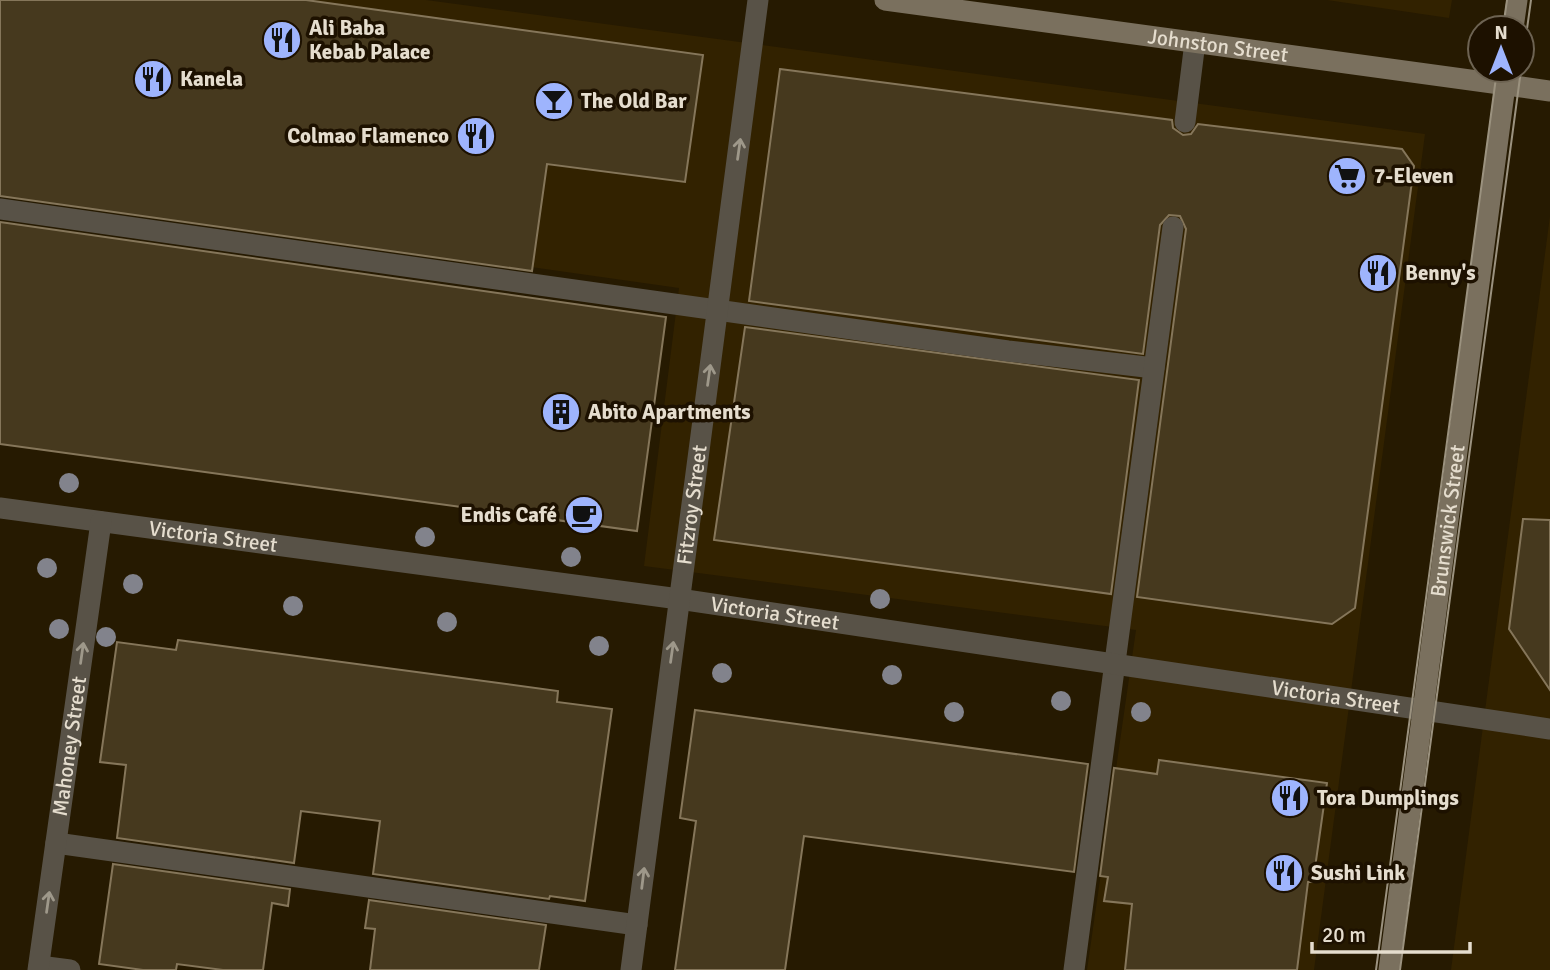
<svg xmlns="http://www.w3.org/2000/svg" width="1550" height="970" viewBox="0 0 1550 970" font-family="Signika,sans-serif">
<style>
.built{fill:#322200}
.building{fill:#46391e;stroke:#85765a;stroke-width:2}
.lines{fill:none;stroke-linecap:round;stroke-linejoin:round}
.lane{stroke:#585247;stroke-width:21}
.street{stroke:#585247;stroke-width:21}
.secondary{stroke:#7a705e;stroke-width:21}
.tram{stroke:#9b927f;stroke-width:2}
.tree{fill:#82838c}
.oneway{stroke:#9e988a}
.labels{text-anchor:middle;dominant-baseline:central;stroke-width:7;stroke-linejoin:round;paint-order:stroke}
.poi-label{font-size:21px;font-weight:bold;fill:#e5ddce;stroke:#1d1100;text-anchor:start}
.street-label{font-size:21px;fill:#e5ddce;stroke:#1d1100}
</style>
<rect width="100%" height="100%" fill="#261a01"/>
<g class="built">
<polygon points="0,0 426,0 1425,134 1314,970 1087,970 1136,630 644,566 679,288 0,192"/>
<polygon points="1327,0 1452,0 1449,18"/>
<polygon points="1550,216 1550,970 1451,970"/>
</g>
<g class="building">
<polygon points="0,0 306,0 703,55 685,182 547,164 532,271 0,196"/>
<polygon points="780,69 1172,120 1173,128 1183,135 1191,134 1198,124 1402,149 1414,166 1355,608 1332,624 1137,597 1186,229 1180,216 1169,215 1160,225 1143,354 749,301"/>
<polygon points="0,222 666,317 637,531 0,444"/>
<polygon points="745,327 1139,380 1111,594 714,540"/>
<polygon points="1523,519 1550,520 1550,690 1509,629"/>
<polygon points="178,640 558,691 557,702 612,709 585,901 550,896 549,899 373,874 380,821 301,811 294,863 117,838 126,765 100,762 117,642 176,650"/>
<polygon points="695,710 1088,764 1074,872 804,836 785,970 675,970 696,821 680,818"/>
<polygon points="1159,760 1327,783 1313,882 1308,882 1297,970 1125,970 1132,904 1104,901 1108,877 1100,876 1114,768 1157,774"/>
<polygon points="113,864 290,889 288,906 272,903 263,970 223,970 177,964 176,970 143,970 99,964"/>
<polygon points="369,900 546,925 539,970 370,970 375,929 365,928"/>
</g>
<g class="lines">
<g class="lane">
<polyline points="1185,122 1195,42"/>
<polyline points="0,209 1008,351 1154,368"/>
<polyline points="56,843 637,925"/>
<polyline points="39,966 70,970"/>
<polyline points="1074,970 1173,227"/>
</g>
<g class="street">
<path id="s1" d="M0,508L679,599L1550,729"/>
<path id="s2" d="M38,970L101,522"/>
<path id="s3" d="M631,970L758,0"/>
</g>
<g class="secondary">
<path id="s4" d="M885,0L1550,91"/>
<polyline points="1513,28 1517,0"/>
<path id="s5" d="M1389,970L1507,70"/>
</g>
<g class="tram">
<polyline points="1503,28 1507,0"/>
<polyline points="1522,65 1531,0"/>
<polyline points="1376,970 1497,70"/>
<polyline points="1400,970 1521,70"/>
</g>
</g>
<g class="tree">
<circle cx="69" cy="483" r="10"/>
<circle cx="425" cy="537" r="10"/>
<circle cx="571" cy="557" r="10"/>
<circle cx="47" cy="568" r="10"/>
<circle cx="133" cy="584" r="10"/>
<circle cx="880" cy="599" r="10"/>
<circle cx="293" cy="606" r="10"/>
<circle cx="447" cy="622" r="10"/>
<circle cx="59" cy="629" r="10"/>
<circle cx="106" cy="637" r="10"/>
<circle cx="599" cy="646" r="10"/>
<circle cx="722" cy="673" r="10"/>
<circle cx="892" cy="675" r="10"/>
<circle cx="1061" cy="701" r="10"/>
<circle cx="954" cy="712" r="10"/>
<circle cx="1141" cy="712" r="10"/>
</g>
<defs><path id="oneway-shaft" d="M-6 0H5M1.5-3L5.5 0L1.5 3" fill="none" stroke-width="1.6" stroke-linecap="round" stroke-linejoin="round" transform="scale(1.75)"/></defs>
<g class="oneway">
<use href="#oneway-shaft" transform="translate(739 149) rotate(-82)"/>
<use href="#oneway-shaft" transform="translate(709 375) rotate(-82)"/>
<use href="#oneway-shaft" transform="translate(672 652) rotate(-82)"/>
<use href="#oneway-shaft" transform="translate(82 653) rotate(-82)"/>
<use href="#oneway-shaft" transform="translate(643 878) rotate(-83)"/>
<use href="#oneway-shaft" transform="translate(48 902) rotate(-82)"/>
</g>
<defs>
<g id="restaurant-disc" transform="scale(2.0125)"><circle r="9.5" fill="#9eb4fd" stroke="#1d1100"/><path d="M-5-6h1v4h1v-4h1v4h1v-4h1v5L-1.5 .5V6h-2V.5L-5-1ZM5-6V6H3V1.5H1.5Q1.5-4 5-6Z" fill="#111"/></g>
<g id="bar-disc" transform="scale(2.0125)"><circle r="9.5" fill="#9eb4fd" stroke="#1d1100"/><path d="M-6-5H6L.8 .8V4.5H3.5V6h-7V4.5H-.8V.8Z" fill="#111"/></g>
<g id="supermarket-disc" transform="scale(2.0125)"><circle r="9.5" fill="#9eb4fd" stroke="#1d1100"/><path d="M-6-5.5h2.5l.6 2H6L4.5 2H-2.5L-4.4-4H-6ZM-1.5 3.2a1.3 1.3 0 1 0 .1 0ZM3 3.2a1.3 1.3 0 1 0 .1 0Z" fill="#111"/></g>
<g id="building-disc" transform="scale(2.0125)"><circle r="9.5" fill="#9eb4fd" stroke="#1d1100"/><path d="M-4-6H4V6H1V3H-1V6H-4ZM-2.5-4.3h1.7v1.8h-1.7ZM.8-4.3h1.7v1.8H.8ZM-2.5-1h1.7V.8h-1.7ZM.8-1h1.7V.8H.8Z" fill="#111"/></g>
<g id="cafe-disc" transform="scale(2.0125)"><circle r="9.5" fill="#9eb4fd" stroke="#1d1100"/><path d="M-5.5-4.5H6V0H3Q3 3.5 0 3.5H-2.5Q-5.5 3.5-5.5 0ZM3-3.2v2h1.7v-2ZM-6 4.5H4V6H-6Z" fill="#111"/></g>
</defs>
<g fill-rule="evenodd">
<use href="#restaurant-disc" x="282" y="40"/>
<use href="#restaurant-disc" x="153" y="79"/>
<use href="#bar-disc" x="554" y="101"/>
<use href="#restaurant-disc" x="476" y="136"/>
<use href="#supermarket-disc" x="1347" y="176"/>
<use href="#restaurant-disc" x="1378" y="273"/>
<use href="#building-disc" x="561" y="412"/>
<use href="#cafe-disc" x="584" y="515"/>
<use href="#restaurant-disc" x="1290" y="798"/>
<use href="#restaurant-disc" x="1284" y="873"/>
</g>
<g class="labels">
<g class="poi-label">
<text x="309" y="28">Ali Baba<tspan x="309" dy="24">Kebab Palace</tspan></text>
<text x="180" y="79">Kanela</text>
<text x="581" y="101">The Old Bar</text>
<text x="449" y="136" text-anchor="end">Colmao Flamenco</text>
<text x="1374" y="176">7-Eleven</text>
<text x="1405" y="273">Benny's</text>
<text x="588" y="412">Abito Apartments</text>
<text x="557" y="515" text-anchor="end">Endis Café</text>
<text x="1317" y="798">Tora Dumplings</text>
<text x="1311" y="873">Sushi Link</text>
</g>
<g class="street-label">
<text stroke="none"><textPath href="#s4" startOffset="336">Johnston Street</textPath></text>
<text stroke="none"><textPath href="#s3" startOffset="469">Fitzroy Street</textPath></text>
<text stroke="none"><textPath href="#s5" startOffset="453">Brunswick Street</textPath></text>
<text stroke="none"><textPath href="#s1" startOffset="215">Victoria Street</textPath></text>
<text stroke="none"><textPath href="#s1" startOffset="782">Victoria Street</textPath></text>
<text stroke="none"><textPath href="#s1" startOffset="1349">Victoria Street</textPath></text>
<text stroke="none"><textPath href="#s2" startOffset="226">Mahoney Street</textPath></text>
</g>
</g>
<g transform="translate(1501 49)"><circle r="33" fill="#1d1100" stroke="#6d6352" stroke-width="2"/>
<path d="M0-5L12 26L0 18L-12 26Z" fill="#9eb4fd"/>
<text y="-10" font-size="19" font-weight="bold" text-anchor="middle" fill="#e5ddce">N</text>
</g>
<path d="M1312 942v10h158v-10" fill="none" stroke="#e5ddce" stroke-width="3.5"/>
<text x="1322" y="942" font-size="21" fill="#e5ddce" stroke="#1d1100" stroke-width="5" paint-order="stroke">20 m</text>
</svg>
